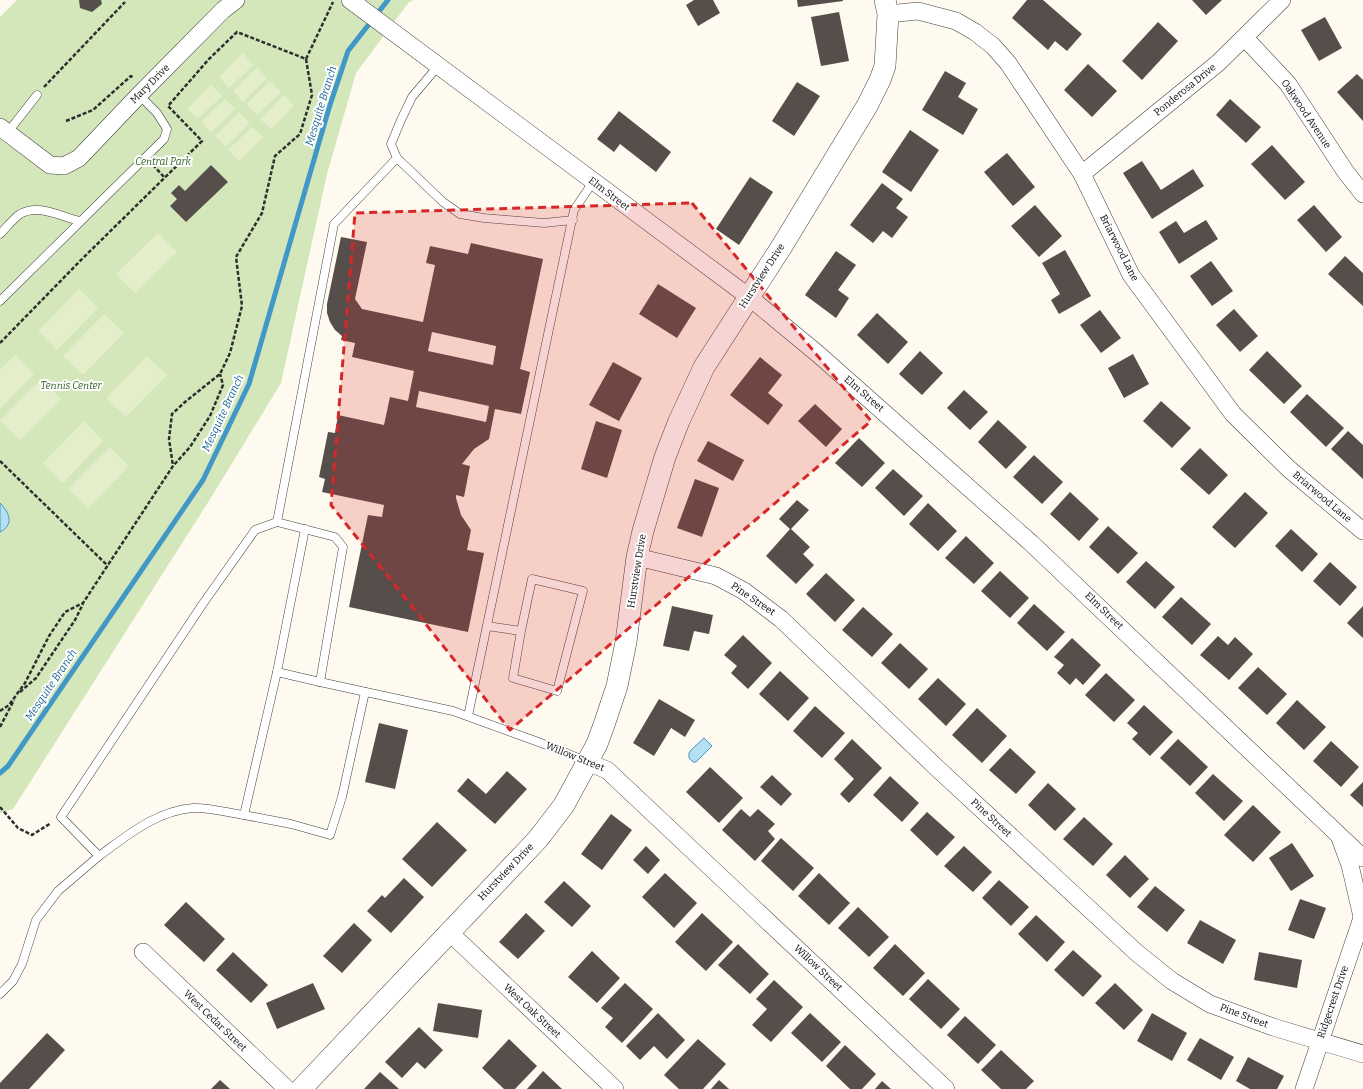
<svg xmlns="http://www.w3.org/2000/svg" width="1363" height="1089" viewBox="0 0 1363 1089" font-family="Bitter,serif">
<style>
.green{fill:#d3e7ba}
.pitch{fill:#e4eecb}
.water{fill:#b6dff3;stroke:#4197c6}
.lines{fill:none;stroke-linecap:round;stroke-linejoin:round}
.stream{stroke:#4197c6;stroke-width:5}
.building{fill:#554e4a;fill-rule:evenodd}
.service-casing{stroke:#404040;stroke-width:9}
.minor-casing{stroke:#404040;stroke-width:18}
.tertiary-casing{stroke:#404040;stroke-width:22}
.path{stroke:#2f2f2f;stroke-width:2.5;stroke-dasharray:4 2;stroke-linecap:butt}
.service{stroke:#fff;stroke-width:8}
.minor{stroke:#fff;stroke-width:17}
.tertiary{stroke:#fff;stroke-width:21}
.marked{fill:#d62828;fill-opacity:0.2;stroke:#d62828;stroke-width:3;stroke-dasharray:8 5;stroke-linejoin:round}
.labels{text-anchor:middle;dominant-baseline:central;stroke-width:4;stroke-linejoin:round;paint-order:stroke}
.street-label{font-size:10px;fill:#0d0d0d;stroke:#fff}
.park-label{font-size:10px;font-style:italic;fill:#326221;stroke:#fff}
.water-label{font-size:11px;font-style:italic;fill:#1d6998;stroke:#fff}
</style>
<rect width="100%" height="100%" fill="#fefaef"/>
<polygon class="green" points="17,0 414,0 409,2 356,73 327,174 281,383 212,496 13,809 0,813 0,17"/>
<g class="pitch">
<polygon points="243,53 253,65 229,88 219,77"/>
<polygon points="257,67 267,78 243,102 233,91"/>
<polygon points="270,81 281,92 257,115 246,104"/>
<polygon points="211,85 222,96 198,119 187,109"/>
<polygon points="284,95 294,106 271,129 260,119"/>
<polygon points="225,99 235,109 211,133 201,122"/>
<polygon points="239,112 250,123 226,147 215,136"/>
<polygon points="252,127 263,137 239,161 228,150"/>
<polygon points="158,233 177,252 135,293 116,274"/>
<polygon points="79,289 98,308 57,350 38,331"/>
<polygon points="104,314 124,333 83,375 63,356"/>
<polygon points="15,355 34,374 0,409 0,370"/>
<polygon points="147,356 167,375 126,417 106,398"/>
<polygon points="41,379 61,399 20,440 0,421"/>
<polygon points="84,421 103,441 63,483 43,463"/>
<polygon points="110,447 129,466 88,508 68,489"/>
</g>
<g class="water">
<path d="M0,503C10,513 14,525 0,532Z"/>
<polygon points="704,738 712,746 696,762 693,762 689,758 689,753 691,750"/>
</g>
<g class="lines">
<polyline class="stream" points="0,773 8,766 203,480 249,384 329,108 348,51 388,0"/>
</g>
<g class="building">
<polygon points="79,0 101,0 102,4 92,12 80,8"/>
<polygon points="694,0 713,0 720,13 698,26 686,5"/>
<polygon points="797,0 843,0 843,1 798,7"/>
<polygon points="1027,0 1043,0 1082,34 1067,51 1055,41 1048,50 1012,18"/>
<polygon points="1192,0 1222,0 1206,15"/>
<polygon points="839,12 849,61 821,66 811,17"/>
<polygon points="1325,17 1342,48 1319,61 1301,30"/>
<polygon points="1158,22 1178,41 1142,80 1122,61"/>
<polygon points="1088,64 1117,91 1092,117 1064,90"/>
<polygon points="945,71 966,83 958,97 978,109 963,135 922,110"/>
<polygon points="1357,74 1363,80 1363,121 1337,92"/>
<polygon points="797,82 820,96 794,136 772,121"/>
<polygon points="1230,99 1261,127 1246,143 1216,115"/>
<polygon points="619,111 671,152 656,172 620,144 614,152 597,139"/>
<polygon points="910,130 939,150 911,192 882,172"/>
<polygon points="1272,145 1305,182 1285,200 1251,164"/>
<polygon points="1007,153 1035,187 1013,206 984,172"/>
<polygon points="1142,161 1161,190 1193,169 1204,186 1152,219 1123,173"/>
<polygon points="211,165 228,182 186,222 170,206 177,199 171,193 179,185 185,191"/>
<polygon points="750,177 773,192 739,245 716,229"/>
<polygon points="882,183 903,199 896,208 908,217 892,238 883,231 873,243 850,225"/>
<polygon points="1035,205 1062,236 1039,257 1011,226"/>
<polygon points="1314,205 1342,237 1326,252 1297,220"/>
<polygon points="1206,220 1218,239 1179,264 1159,232 1176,221 1184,233"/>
<path d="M341,237L367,242L355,299L362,309L423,322L435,265L426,263L430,246L468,254L471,243L543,259L520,369L530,372L521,414L495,409L489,439L474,449L462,464L470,466L464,497L456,495V498L461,515L471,530L467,550L484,553L468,632L349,607L368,515L382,517L384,505L322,492L325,479L319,477L328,432L335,433L338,415L384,425L390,397L408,401L414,371L352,357L355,343L341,340L342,336L335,330L330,322L327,313V304ZM432,332L496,346L493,365L428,351ZM419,391L489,406L486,422L416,407Z"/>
<polygon points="1065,250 1091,296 1059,314 1051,300 1060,294 1042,263"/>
<polygon points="836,251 856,265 838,290 849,298 836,318 805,295"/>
<polygon points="1345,256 1363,273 1363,306 1328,274"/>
<polygon points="1211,261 1233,291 1212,306 1190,276"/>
<polygon points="658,284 696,308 677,338 639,314"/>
<polygon points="1234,309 1258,336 1240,352 1216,325"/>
<polygon points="1100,310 1121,338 1101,353 1080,325"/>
<polygon points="877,313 908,342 888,364 857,335"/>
<polygon points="920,351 943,373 922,395 899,374"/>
<polygon points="1267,351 1302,386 1284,404 1249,370"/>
<polygon points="1133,354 1149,384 1124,398 1108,368"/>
<polygon points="760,357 782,375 768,393 783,405 768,425 730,395"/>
<polygon points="613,362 642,378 619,421 589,405"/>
<polygon points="964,390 988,412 970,430 947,408"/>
<polygon points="1307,394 1344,428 1326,447 1290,412"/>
<polygon points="1161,401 1191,428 1172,448 1143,421"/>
<polygon points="815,404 842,429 826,447 798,421"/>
<polygon points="998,420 1027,447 1006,469 978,442"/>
<polygon points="596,421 622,430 607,478 581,469"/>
<polygon points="1348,431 1363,445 1363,479 1331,449"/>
<polygon points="859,438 885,463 862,487 835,463"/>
<polygon points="708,441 744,460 733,481 697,461"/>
<polygon points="1200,448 1228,475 1209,495 1180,469"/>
<polygon points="1034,455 1063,482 1042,504 1013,477"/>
<polygon points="893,469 923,496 904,516 875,488"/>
<polygon points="695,479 719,488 702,537 677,528"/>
<polygon points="1070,492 1099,519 1079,541 1050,514"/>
<polygon points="1245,492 1268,513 1235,548 1212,527"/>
<polygon points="797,500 809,510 791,529 810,547 803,554 814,565 796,584 766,556 790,529 779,519"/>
<polygon points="928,503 957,531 938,551 909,524"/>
<polygon points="1108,526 1138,553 1118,574 1089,547"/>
<polygon points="1291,529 1318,554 1302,572 1275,546"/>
<polygon points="966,536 994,563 974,584 945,558"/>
<polygon points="1146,561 1175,587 1155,609 1126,582"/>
<polygon points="1330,562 1357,587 1340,606 1313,581"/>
<polygon points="1000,571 1029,598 1010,618 981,591"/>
<polygon points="826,573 855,600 835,622 806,594"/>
<polygon points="1181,597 1211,624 1192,645 1162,617"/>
<polygon points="1034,604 1065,632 1047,651 1017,623"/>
<polygon points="672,606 713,615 709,634 694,631 689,651 663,646"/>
<polygon points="1363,606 1363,638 1347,623"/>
<polygon points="863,607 893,634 872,657 842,630"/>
<polygon points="743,635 772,663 748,689 731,673 737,666 724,655"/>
<polygon points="1218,636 1228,645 1235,637 1253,654 1229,680 1200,655"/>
<polygon points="1072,638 1101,665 1083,685 1076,678 1070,685 1057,673 1064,665 1054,657"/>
<polygon points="900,643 928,669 909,689 881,663"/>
<polygon points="1258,667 1287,694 1267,715 1238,688"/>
<polygon points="780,671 809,698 788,721 759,694"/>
<polygon points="1106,673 1135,700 1114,722 1085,695"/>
<polygon points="938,678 966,704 946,726 918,699"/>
<polygon points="659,699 695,720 685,737 671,728 654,756 633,743"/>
<polygon points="1297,700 1326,727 1304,750 1276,723"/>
<polygon points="1144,705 1173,732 1150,756 1132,739 1138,733 1127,723"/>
<polygon points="815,706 845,733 822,758 793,731"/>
<polygon points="977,708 1007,736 982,763 952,735"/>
<polygon points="379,723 408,730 395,789 365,782"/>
<polygon points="852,739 882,768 849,803 840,794 854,779 834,759"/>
<polygon points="1178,739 1208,767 1190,786 1160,758"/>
<polygon points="1331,741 1359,767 1341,787 1313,761"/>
<polygon points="1010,748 1036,772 1016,794 989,770"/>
<polygon points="710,767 743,798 719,823 686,792"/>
<polygon points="507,771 527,789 495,824 457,791 468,778 486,794"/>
<polygon points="1213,774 1243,801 1224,821 1195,793"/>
<polygon points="772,775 792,794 781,806 760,787"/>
<polygon points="890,776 919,803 902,822 873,795"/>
<polygon points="1363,782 1363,807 1350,795"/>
<polygon points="1048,783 1076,809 1055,831 1028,805"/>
<polygon points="1253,805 1281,832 1253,862 1224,835"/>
<polygon points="741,809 750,817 758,809 775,824 768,831 775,839 755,861 722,830"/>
<polygon points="927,812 955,837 937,856 910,830"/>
<polygon points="611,814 632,830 602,870 581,854"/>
<polygon points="1084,817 1113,844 1093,866 1063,839"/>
<polygon points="437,822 467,850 432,887 402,859"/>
<polygon points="781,838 814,868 793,891 761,861"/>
<polygon points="1292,843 1314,876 1291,891 1269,858"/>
<polygon points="646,846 660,860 648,874 633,860"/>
<polygon points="964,846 992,872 973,892 944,866"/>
<polygon points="1125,855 1149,879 1130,898 1106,875"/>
<polygon points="665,873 697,903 674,928 642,897"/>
<polygon points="819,873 850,903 829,925 798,896"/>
<polygon points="404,878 424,897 391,933 367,911 382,895 385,898"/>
<polygon points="999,880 1029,907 1011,926 982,898"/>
<polygon points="564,881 591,906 572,927 544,902"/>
<polygon points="1155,886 1185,910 1167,932 1137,907"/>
<polygon points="1300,899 1326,908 1314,939 1288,930"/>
<polygon points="186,902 225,939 204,962 164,925"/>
<polygon points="858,907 889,937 869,957 838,928"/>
<polygon points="526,913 545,931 518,959 499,942"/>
<polygon points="702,913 733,942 706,971 675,942"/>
<polygon points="1036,915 1065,942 1047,962 1018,934"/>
<polygon points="1200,920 1236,940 1223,964 1187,943"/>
<polygon points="354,923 372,940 342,973 323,956"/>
<polygon points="738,944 769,974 750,994 718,965"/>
<polygon points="895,944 925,973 903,996 873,968"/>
<polygon points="1073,950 1102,976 1083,997 1054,970"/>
<polygon points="592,951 620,978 597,1003 568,977"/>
<polygon points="233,952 268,985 251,1003 216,970"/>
<polygon points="1259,952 1302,960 1297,988 1254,980"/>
<polygon points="928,979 960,1009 941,1029 909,999"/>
<polygon points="774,980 803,1007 771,1042 752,1025 767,1009 756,999"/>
<polygon points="313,983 325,1009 277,1029 266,1003"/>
<polygon points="625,983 653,1009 622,1043 605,1027 613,1018 601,1008"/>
<polygon points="1115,983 1143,1010 1124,1030 1095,1003"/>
<polygon points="438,1003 482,1010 478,1038 433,1031"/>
<polygon points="658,1013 685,1040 667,1059 654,1046 640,1060 626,1046"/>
<polygon points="810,1013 841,1042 822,1062 791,1033"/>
<polygon points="1152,1013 1187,1033 1172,1061 1137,1041"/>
<polygon points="965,1016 996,1045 978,1064 947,1035"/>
<polygon points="419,1027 443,1050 425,1069 417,1062 402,1078 385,1062"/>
<polygon points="47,1033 65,1050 29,1089 0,1089 0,1083"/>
<polygon points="1200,1038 1234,1057 1221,1080 1187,1060"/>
<polygon points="509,1039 537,1066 515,1089 504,1089 482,1068"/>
<polygon points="698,1039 726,1064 703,1089 679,1089 664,1075"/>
<polygon points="845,1045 876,1074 862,1089 850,1089 826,1066"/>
<polygon points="1001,1050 1034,1081 1026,1089 1001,1089 981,1070"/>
<polygon points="1248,1057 1284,1076 1277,1089 1250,1089 1236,1081"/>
<polygon points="543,1071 562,1089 527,1089"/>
<polygon points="380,1072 399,1089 364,1089"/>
<polygon points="220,1080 230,1089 211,1089"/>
<polygon points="719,1080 729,1089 711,1089"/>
<polygon points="882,1081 891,1089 875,1089"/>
</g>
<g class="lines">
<g class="service-casing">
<g id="service">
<polyline points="8,132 37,95"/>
<polyline points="397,158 443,202 460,214 484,218 544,223 573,220"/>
<path d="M0,234C6,228 13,219 20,214C38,203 61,217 80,221"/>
<polyline points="0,301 164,139 167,129 157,113 139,95"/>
<polyline points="277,522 334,224 397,158 391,144 401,120 412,97 439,65"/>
<polyline points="277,522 335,537 343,547 320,682 453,711 552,747 587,762"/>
<polyline points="487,626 521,631 513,678 557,691 583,591 532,579 521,631"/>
<polyline points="277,672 305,529"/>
<polyline points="468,716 574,210 593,182"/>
<polyline points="244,815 291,824 330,835 342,797 365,692"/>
<path d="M99,856C128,835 156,811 193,808C208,807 229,813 244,815L277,672L320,682"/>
<polyline points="0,994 13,981 22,964 36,920 58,891 99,856 61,817 202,605 255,530 277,522"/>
</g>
</g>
<g class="minor-casing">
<g id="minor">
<polyline points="350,0 749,297 818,354 1031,543 1363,858"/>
<polyline points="888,14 918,11 956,21 975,32 993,46 1008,63 1082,174 1131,275 1233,414 1289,469 1363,531"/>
<polyline points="1245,38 1288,84 1345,171 1363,194"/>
<polyline points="0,127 50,165 64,166 79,158 139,95 223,10 236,0"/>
<polyline points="1082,174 1218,63 1282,0"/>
<polyline points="637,557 716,576 744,591 781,619 939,770 1137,953 1172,981 1210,1004 1273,1027 1363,1054"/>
<polyline points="587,762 607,770 946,1089"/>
<polyline points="1340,838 1350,865 1362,917"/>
<polyline points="449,932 615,1089"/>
<polyline points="143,952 287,1089"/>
<polyline points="1304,1089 1363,915"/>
</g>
</g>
<g class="tertiary-casing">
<polyline id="tertiary" points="301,1089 538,839 564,805 597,744 605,722 617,686 626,642 637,557 643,531 665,457 679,421 704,367 782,246 867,106 880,80 885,66 888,14 885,0"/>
</g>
<g class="path">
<polyline points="306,59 333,2"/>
<polyline points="44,87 125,2"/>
<polyline points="66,121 93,110 131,76 134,78"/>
<polyline points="153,165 165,178"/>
<polyline points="0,343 82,259 202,141 168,106 209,59 237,32 306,59 312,95 300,134 275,156 262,213 236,257 242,306 230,353 220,374 185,402 172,414 169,439 173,466"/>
<polyline points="0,461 108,566"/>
<polyline points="20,692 36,678 75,620 83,604"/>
<polyline points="0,711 9,705 25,683 49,636 65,612 83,603 173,466 190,447 210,416 223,385 220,374"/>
<polyline points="0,727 14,700"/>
<polyline points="0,807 18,828 32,835 51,823"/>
</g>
<use href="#service" class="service"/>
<use href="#minor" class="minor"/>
<use href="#tertiary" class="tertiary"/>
</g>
<path class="marked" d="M692,203L871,421L510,730L331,505L355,213Z"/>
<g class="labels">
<g class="street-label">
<text transform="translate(150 84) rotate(-45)">Mary Drive</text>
<text transform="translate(1185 90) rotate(-39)">Ponderosa Drive</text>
<text transform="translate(1306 114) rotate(56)">Oakwood Avenue</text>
<text transform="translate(609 194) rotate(37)">Elm Street</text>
<text transform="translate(1119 248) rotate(63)">Briarwood Lane</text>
<text transform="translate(762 276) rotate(-57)">Hurstview Drive</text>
<text transform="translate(864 394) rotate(41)">Elm Street</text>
<text transform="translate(1322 497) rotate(40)">Briarwood Lane</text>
<text transform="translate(637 571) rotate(-81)">Hurstview Drive</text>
<text transform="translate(753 599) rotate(34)">Pine Street</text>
<text transform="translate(1104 611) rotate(44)">Elm Street</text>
<text transform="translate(575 757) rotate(22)">Willow Street</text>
<text transform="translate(991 818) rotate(43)">Pine Street</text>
<text transform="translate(506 872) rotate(-46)">Hurstview Drive</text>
<text transform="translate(818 968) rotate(43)">Willow Street</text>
<text transform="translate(1333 1002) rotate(-71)">Ridgecrest Drive</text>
<text transform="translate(532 1011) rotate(43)">West Oak Street</text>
<text transform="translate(1244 1016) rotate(21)">Pine Street</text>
<text transform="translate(215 1021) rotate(44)">West Cedar Street</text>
</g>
<g class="park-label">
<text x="163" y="162">Central Park</text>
<text x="71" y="386">Tennis Center</text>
</g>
<g class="water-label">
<text transform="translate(321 106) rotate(-73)">Mesquite Branch</text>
<text transform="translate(223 413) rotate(-65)">Mesquite Branch</text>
<text transform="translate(51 685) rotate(-56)">Mesquite Branch</text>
</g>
</g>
</svg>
